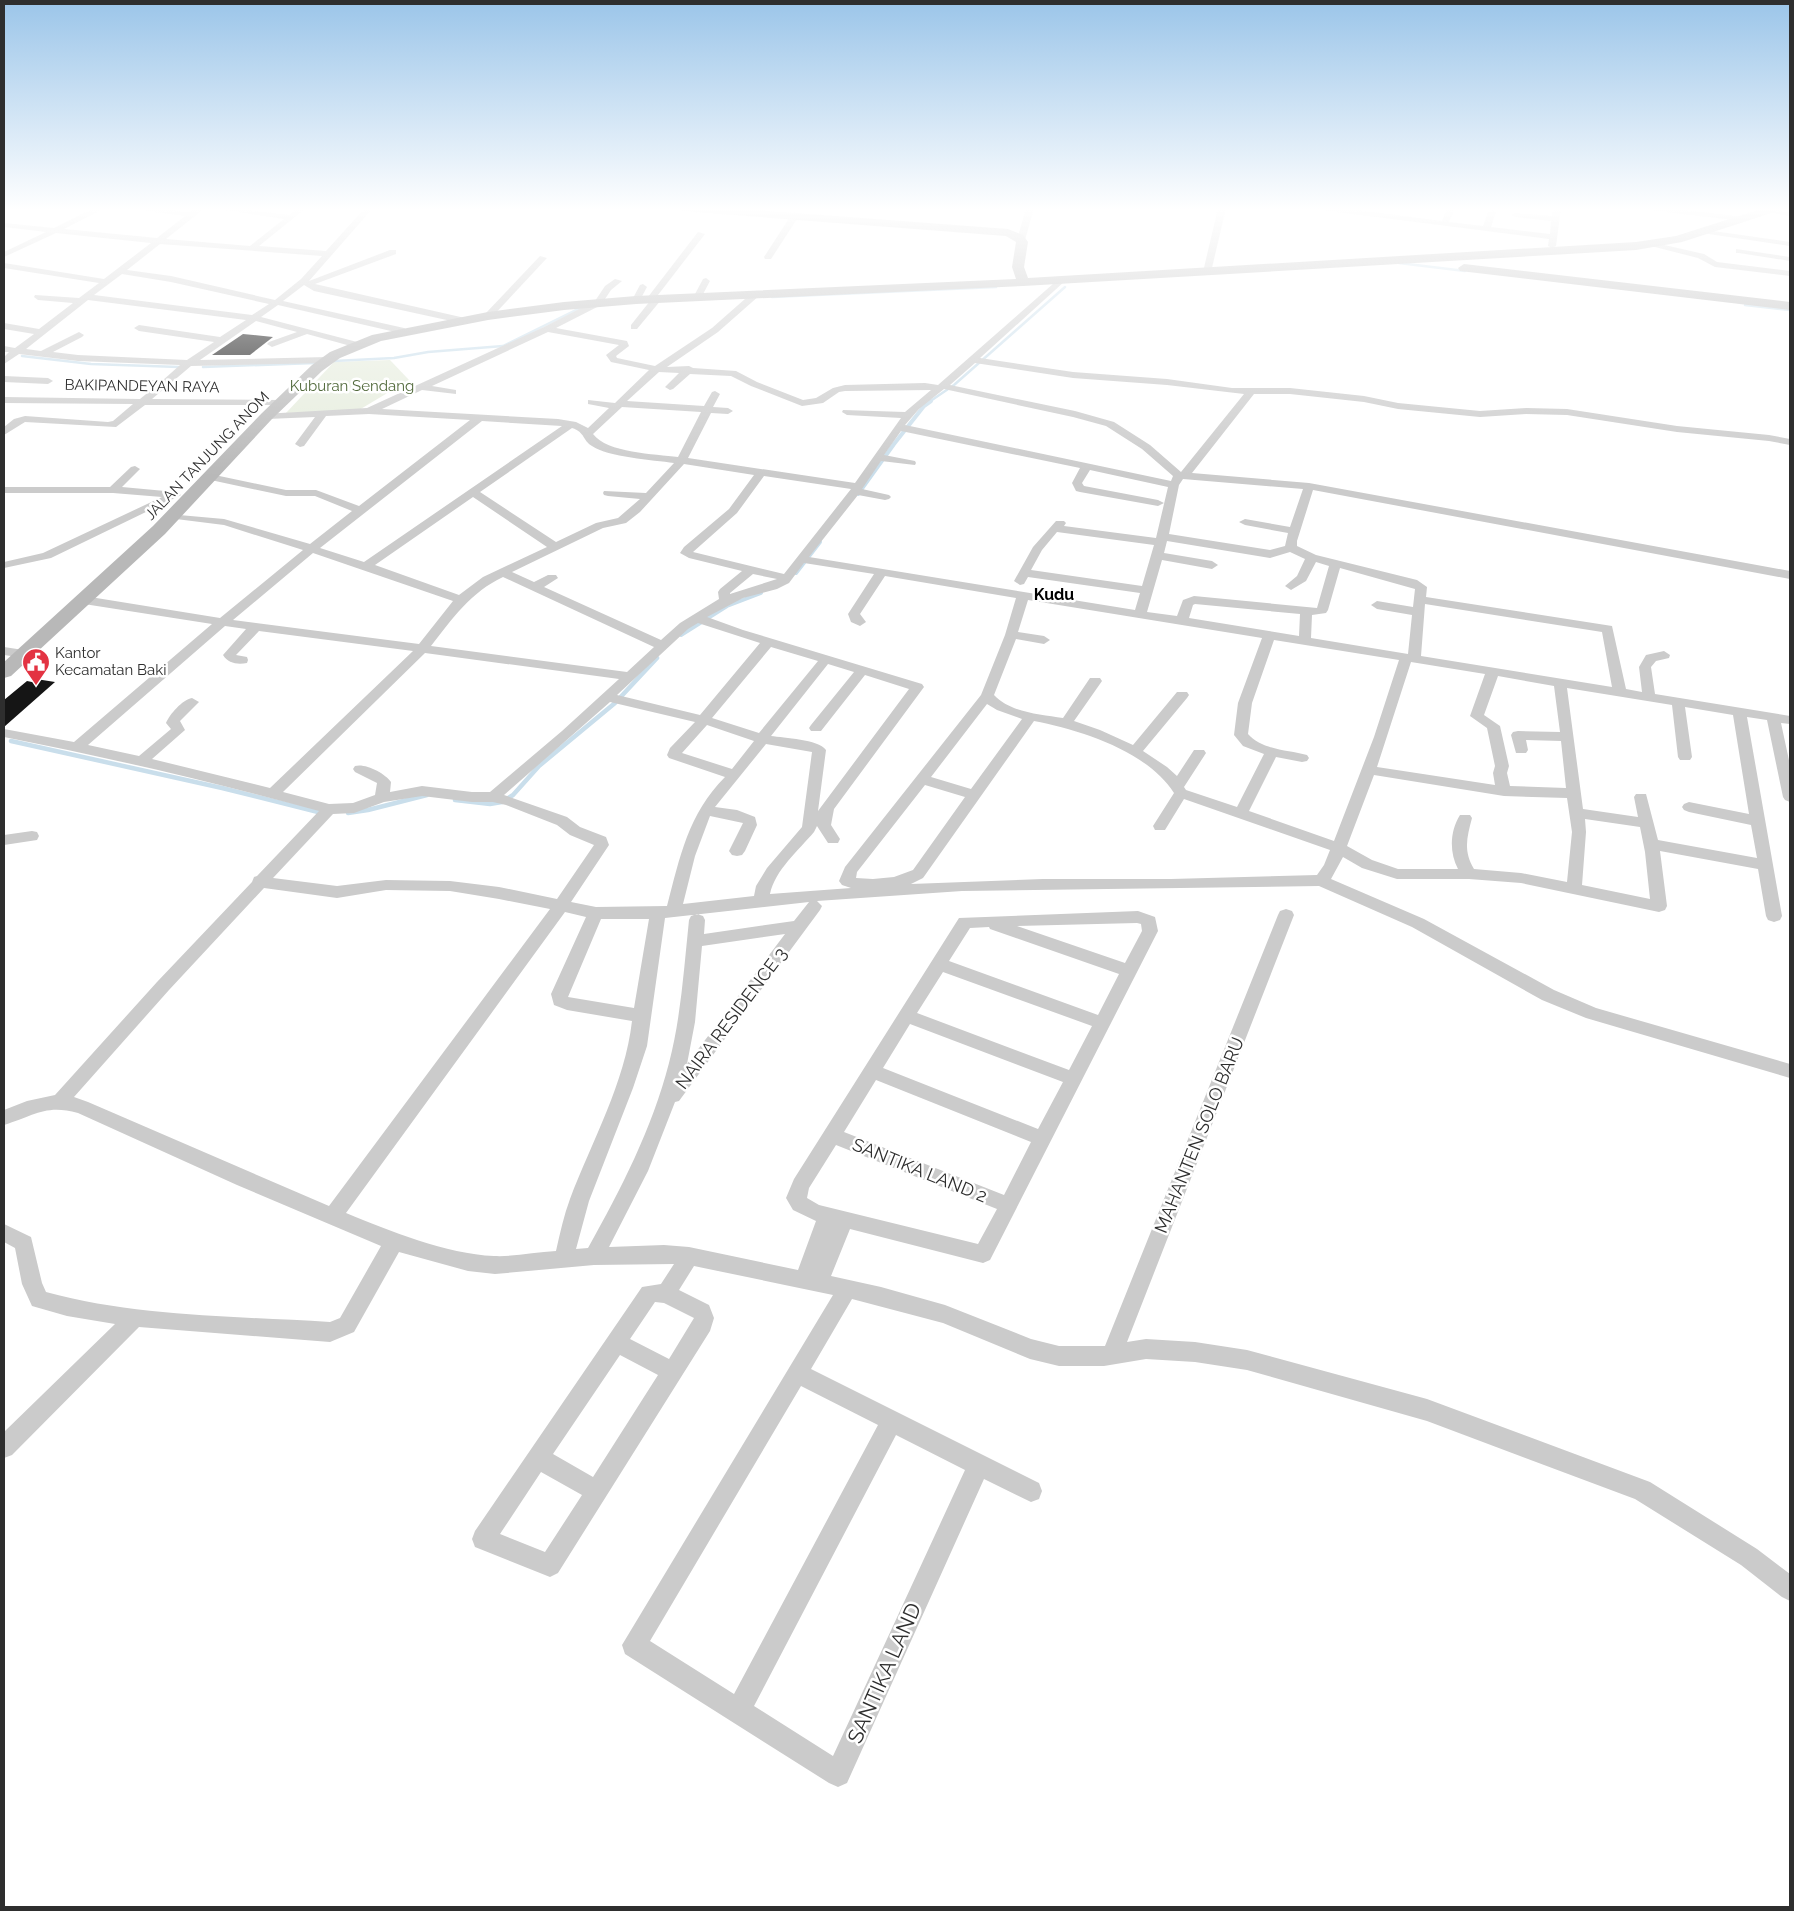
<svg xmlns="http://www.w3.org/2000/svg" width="1794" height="1911" viewBox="0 0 1794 1911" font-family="Raleway,sans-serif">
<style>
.green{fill:#e5ecdc}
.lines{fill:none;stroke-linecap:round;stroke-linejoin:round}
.stream-far2{stroke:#c9deeb;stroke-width:2.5}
.stream-far1{stroke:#c9deeb;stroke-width:4}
.stream{stroke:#c9deeb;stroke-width:4.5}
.building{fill:#151515}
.street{fill:#cbcbcb;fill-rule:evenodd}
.secondary{fill:#b8b8b8;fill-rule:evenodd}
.labels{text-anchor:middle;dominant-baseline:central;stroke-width:5;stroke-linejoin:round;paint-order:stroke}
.far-street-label{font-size:15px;fill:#2e2e2e;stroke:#fff}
.far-park-label{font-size:15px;fill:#526a3c;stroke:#fff}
.far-poi-label{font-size:15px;fill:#2e2e2e;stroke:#fff;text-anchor:start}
.far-quarter-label{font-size:16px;font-weight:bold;fill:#000;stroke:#fff}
.street-label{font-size:18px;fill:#2e2e2e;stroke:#fff}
.near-street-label{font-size:21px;fill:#2e2e2e;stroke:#fff}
</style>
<rect width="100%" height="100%" fill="#fff"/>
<polygon class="green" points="390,360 409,380 359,410 286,413 334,362"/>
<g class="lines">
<g class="stream-far2">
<polyline points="1399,263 1465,271"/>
<polyline points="772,297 996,287"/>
<polyline points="1745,305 1790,310"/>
<polyline points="22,356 91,364 179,367"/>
<polyline points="334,361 394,358 428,352 503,346 582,307"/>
<polyline points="203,367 315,363"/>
<polyline points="929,402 954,385 1065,287"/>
</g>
<g class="stream-far1">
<polyline points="858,494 894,444 924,406 931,401"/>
<polyline points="796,573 820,542"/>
<polyline points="681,635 727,606 761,593"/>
</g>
<g class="stream">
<polyline points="11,741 222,788 322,813"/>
<polyline points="455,800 490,804 502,802 513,795 539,766 615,703 657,658"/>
<polyline points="348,813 368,810 427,795"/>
</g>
</g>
<g class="building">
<polygon points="243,334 273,337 250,355 212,355"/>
<polygon points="36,679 55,682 4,727 4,700 27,681 32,682"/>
</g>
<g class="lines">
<g class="street">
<path d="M94,208H105L64,229L157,238L185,216L126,208H154L190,212L196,208H205L166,239L250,246L284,219L210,208H234L289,215L297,208H306L259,246L326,251L365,208H373L309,281L390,250H396V254L315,284L465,318L470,321L465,324L314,291L304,285L283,301L404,328L409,331L404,334L278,305L261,317L361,343L363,345L358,348L307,334L272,347L267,344L269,342L297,332L256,321L200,360L327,357L332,360L327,363L191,366L152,399L280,400L284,401V405H145L116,427L25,422L4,435V427L14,419L25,416L108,422L113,421L133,404L4,403V397L140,399L156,386L140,383V379L162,381L180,365L78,361L19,354L4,364V357L9,352H4V346L15,348L34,334L4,329V323L39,329L73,303L38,300L34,297L35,295L79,298L99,283L4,268V263L104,279L151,243L56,233L4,257V252L46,232L4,227V223L54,228ZM160,244L322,256L301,279L275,300L171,276L127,270ZM122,274L171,282L269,304L252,315L94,295ZM88,300L246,320L220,337L139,325L134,328L139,331L214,342L187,360L78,355L53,352L82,337L84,335L79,332L41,351L26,349Z"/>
<polygon points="1026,208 1034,208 1025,240 1021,242 1017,240"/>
<polygon points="1218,208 1226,208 1211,272 1207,275 1203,272"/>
<polygon points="1317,208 1342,208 1442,221 1447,208 1455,208 1449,222 1483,226 1488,212 1492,210 1496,212 1491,227 1550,234 1551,221 1515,217 1511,215 1515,213 1552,216 1553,208 1561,208 1556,246 1552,248 1548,246 1549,239 1321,210"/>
<polygon points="1645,208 1671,208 1742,217 1746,219 1742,221 1649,210"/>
<polygon points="1768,208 1790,212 1790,216 1767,212"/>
<polygon points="792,214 799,216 771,259 765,259 764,257"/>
<polygon points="1699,229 1790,242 1790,246 1702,233 1699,233"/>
<polygon points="698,232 705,234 658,295 662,298 661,300 637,329 631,329 631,325 650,301 647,299 648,297"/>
<polygon points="1651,242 1704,254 1717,262 1790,271 1790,276 1715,267 1698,258 1651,246"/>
<polygon points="1736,249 1790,257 1790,261 1739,253 1736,253"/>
<polygon points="540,256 547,258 491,318 485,318 485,314"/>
<path d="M1062,276L1066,279L1065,281L980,358L1073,372L1167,379L1232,388H1290L1364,396L1398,403L1480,411L1526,408L1567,409L1677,426L1769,435L1790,439V445L1769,441L1677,432L1567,415L1526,414L1480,417L1398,409L1364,402L1290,394H1254L1192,473L1309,483L1790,571V579L1313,490L1297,541V546L1316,555L1417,580L1427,587L1426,597L1612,626L1626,689L1642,692L1639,667L1646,655L1664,651L1670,655L1669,658L1656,661L1651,667L1655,694L1790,716V724L1781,723L1790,765V802L1785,800L1783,797L1767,720L1747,717L1782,916L1780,920L1774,922L1768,920L1766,916L1758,869L1660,851L1667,906L1665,910L1659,912L1521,883L1469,879H1397L1362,868L1343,857L1331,879L1424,919L1554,990L1596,1008L1790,1064V1078L1586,1018L1542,1000L1412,927L1319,886L962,891L817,901L822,906L820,910L679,1101L675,1102L648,1171L609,1247L664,1245L689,1247L798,1270L816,1221L793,1210L786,1198L794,1179L825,1130L959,918L1138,911L1155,917L1158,931L990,1260L983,1263L850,1229L831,1276L881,1287L945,1305L1031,1339L1059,1346H1105L1278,915L1280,911L1286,909L1292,911L1294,915L1127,1342L1146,1339L1195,1342L1247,1350L1427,1399L1650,1482L1757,1549L1790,1574V1601L1782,1597L1741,1565L1635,1499L1427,1421L1247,1370L1195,1362L1146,1359L1104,1366H1059L1030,1359L943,1323L852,1299L811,1369L1039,1483L1042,1491L1039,1499L1031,1502L984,1479L847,1783L838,1787L829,1783L625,1654L622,1645L833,1295L694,1266L679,1290L709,1305L714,1318L710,1331L558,1573L550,1577L475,1547L472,1539L475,1531L642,1287L661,1284L674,1264L594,1265L495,1274L468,1271L399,1252L354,1332L330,1342L139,1327L12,1455L4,1458V1432L115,1324L67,1316L32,1306L22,1284L15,1248L4,1242V1224L31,1237L42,1283L46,1292C137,1317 236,1316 330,1322L340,1318L381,1246L237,1185L78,1113C45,1104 34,1116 4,1125V1110L27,1101L55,1095L157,982L252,882L254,877L257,876L319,811C214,782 110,758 4,737V729L74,742L212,624L84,604L78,600L80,597L84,596L220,618L303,550L224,525L168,518L166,516L168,514L224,519L310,544L352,511L315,496H286L206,479L205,477L206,475L210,474L286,490H316L359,506L470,420L369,414L326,416L304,446L300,447L295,444L315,417L267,419L262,416L263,414L367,408L544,327L595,301L605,286L615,279L622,281L611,290L601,305L556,328L627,341L629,346L616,356L617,358L655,366L712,328L754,291H760V295L718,332L667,367L689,366L693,368L736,371L757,382L803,400L816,398L833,388L845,385L925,383L938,385ZM548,332L619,345L606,355L611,362L649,370L615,403L588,400V404L609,408L588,428L576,422L558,419L382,409L422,390L456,394V390L432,386ZM975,363L1073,378L1167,385L1244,394L1181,472L1150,445L1114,422L1075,411L950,385ZM659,372L679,373L665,387L670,390L673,389L690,374L731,376L751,386L802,406L823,403L839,392L845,391L931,390L905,412L843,410L842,412L847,415L901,418L855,483L688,458L711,413L728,414L733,411L728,408L713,407L720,394L715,391L712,392L704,406L627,401ZM944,389L1073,417L1106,426L1142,449L1173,476L1171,481L905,425L919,409ZM622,407L701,412L678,457C655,454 607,453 593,434ZM482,421L562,426L364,562L320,548ZM572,428C585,432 583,441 592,446C608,457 653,460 674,463L646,493L604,491L603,493L604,495L608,496L640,499L618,518L596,523L556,542L480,492ZM901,431L1080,468L1072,483L1076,491L1080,492L1158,506L1164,503L1158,500L1084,486L1082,483L1090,470L1168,487L1156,538L1064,526L1066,523L1064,521H1056L1033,547L1014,581L1020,585L1024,584L1028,577L1140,593L1135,610L809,557L858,495L885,500L889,499L891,497L889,495L862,489L881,461L915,465L916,463L915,461L884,455ZM684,464L754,475L729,509L684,547L680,553L689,558L742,571L720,589L718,592L719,599L680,623L661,640L544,587L558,578L556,575H548L534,582L512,572L603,528L626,523L640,512ZM764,476L851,489L784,574L693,552L737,513ZM1183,479L1303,489L1290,527L1245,519L1239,522L1245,525L1288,533L1285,546L1270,550L1169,534L1179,485ZM473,497L547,547L483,577L459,595L375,565ZM1057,532L1154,545L1142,586L1031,570L1042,550ZM1167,541L1270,558L1290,552L1305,559L1297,576L1285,586L1291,590L1306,581L1316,562L1329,566L1317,608L1194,596L1183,600L1177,616L1147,612L1162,560L1212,569L1218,565L1212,561L1164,553ZM313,553L453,601L419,644L233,620ZM804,563L874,574L848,614L851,622L860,626L866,622L860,614L885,576L1016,598L1005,635L981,695L845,867L839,881L842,885L851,888L770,894C775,870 799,850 814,832L817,826L828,843H838L840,839L831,825L834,809L924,687L922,684L743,630L707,617L743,598L777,589L789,583ZM1340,568L1415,589L1413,607L1377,601L1371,605L1377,609L1412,615L1408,654L1311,638L1312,615L1326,613L1328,610ZM753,574L777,579L730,594V593ZM503,577L654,647L627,672L431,646C452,619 471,592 503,577ZM1028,600L1262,638L1238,703L1234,735L1243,746L1264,754L1237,807L1186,790L1184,787L1206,753L1204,750H1194L1177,776L1167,767L1143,751L1187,698L1189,695L1187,692H1177L1133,745L1100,730L1074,721L1102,681L1100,678H1090L1063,718C1040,714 1011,713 994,695L1016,639L1044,644L1050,640L1044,636L1018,632ZM1195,604L1300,614L1299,636L1189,618L1193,605ZM1425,604L1602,632L1612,687L1421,656ZM698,623L760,643L700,715L617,695L688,629ZM225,626L246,629L223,655C228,663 237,665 247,663L248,660L247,657L236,655L259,631L413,651L270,788L152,759L185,730L180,721L199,702L192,698C182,700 170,714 166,723L171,729L139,756L88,745ZM1274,640L1399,660L1374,737L1334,841L1249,811L1276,757L1302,762L1307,761L1309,758L1307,755C1288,750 1262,750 1248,734L1252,703ZM771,647L818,661L759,733L712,718ZM425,653L619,679L562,731L490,792H472L422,786L390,792L391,782C385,773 365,763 355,766L353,769L355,772L377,783L375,795L353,803L329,804L283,792ZM1411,662L1485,674L1470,716L1487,728L1495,766L1493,773L1495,785L1377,767ZM828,664L854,672L811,725L809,728L811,731H821L865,675L909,689L818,811L826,750C818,739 784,738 771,736ZM1498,676L1554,686L1560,732L1518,731L1513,732L1511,735L1516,753H1526L1528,750L1526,740L1561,741L1566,788L1510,786L1507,773L1509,766L1500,726L1484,715ZM1567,688L1672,705L1678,757L1680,760H1690L1692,757L1685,707L1733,715L1749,814L1689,802L1684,804L1682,807L1684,810L1689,812L1751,825L1757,858L1658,840L1646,794H1636L1634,797L1638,817L1583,809ZM610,702L695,722L670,748L667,755L669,758L725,777C688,814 680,857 667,906L596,907L571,902L609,845L606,837L580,827L567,817L504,795ZM987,704L997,710L1022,719L971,789L931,777ZM1034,721C1081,730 1147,751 1174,793L1153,826L1155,830H1165L1184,799L1330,850L1324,865L1317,875L1171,879H1043L911,884L923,878ZM707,725L754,741L732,769L682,753ZM766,744L812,752L802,827L767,868L756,886L754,896L683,904L695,856L710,816L743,823L729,851L732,855L737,856L742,855L745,851L757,825L755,817L737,810L715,807ZM1374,775L1504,796L1567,798L1572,832L1567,882L1521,873L1474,869C1463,851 1467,837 1472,818L1470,815H1460C1450,831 1449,852 1458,869H1398L1372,860L1347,846ZM925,785L965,797L913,870L894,877L873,879L856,878L857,872ZM422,796L472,802H493L506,805L557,825L570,835L594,845L557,899L499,887L450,881L386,880L337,886L273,878L333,814L354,813L384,802ZM1585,819L1640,827L1645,852L1650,899L1582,885L1586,832ZM264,888L337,898L386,890L450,891L499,899L550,909L329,1206L88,1102L74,1097L169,990ZM809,902L794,921L704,934L705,920L703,916L697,914L691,916L689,920C684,968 681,1017 669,1063C652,1129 621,1189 588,1248L576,1249L589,1201L633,1088L647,1046L665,918ZM565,912L586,917L551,994L554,1005L567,1010L632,1021C625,1083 592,1141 570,1199C564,1215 560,1233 556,1251C535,1252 514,1257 494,1256C446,1254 390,1231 346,1213ZM601,919H649L634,1008L568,997ZM1137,923L1141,924L1142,931L1125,963L1017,926ZM989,927L990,929L1119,974L1098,1015L949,961L970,928ZM785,934L687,1064L695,1022L702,946ZM943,972L1092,1026L1069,1070L917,1013ZM910,1024L1063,1082L1038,1129L883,1068ZM876,1080L1031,1142L1004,1195L844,1132ZM836,1145L997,1209L978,1244L819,1205L807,1198L809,1188ZM655,1302L664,1303L694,1318L669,1359L630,1339ZM620,1355L658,1375L593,1477L553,1454ZM801,1386L878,1425L734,1694L650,1641ZM896,1435L965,1470L833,1756L754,1706ZM541,1472L582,1495L545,1552L500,1534Z"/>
<polygon points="706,278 710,281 702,296 695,298 694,296 703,279"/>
<polygon points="643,284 647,287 640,300 633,302 632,300 640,285"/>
<polygon points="4,376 48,378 53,381 48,384 4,382"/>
<polygon points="135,466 140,469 122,487 176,492 181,495 51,558 4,568 4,562 43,553 162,497 113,493 4,493 4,487 110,487 131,467"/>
<polygon points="4,647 30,651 31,654 25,658 4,655"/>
<polygon points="32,831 37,832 39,836 37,840 4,845 4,835"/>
</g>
<g class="secondary">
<polygon points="677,208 730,208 1008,229 1023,235 1028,242 1024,267 1028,278 1636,242 1676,236 1764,208 1782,208 1781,210 1682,242 1636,250 1023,286 636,304 564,310 488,320 381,341 340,358 322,371 272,419 165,534 11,676 4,678 4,662 153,526 262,413 312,365 330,352 372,335 488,312 564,302 636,296 1016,279 1012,267 1016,242 1006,236 682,211"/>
<polygon points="1464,264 1790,302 1790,310 1460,271 1458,268"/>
</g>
</g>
<linearGradient id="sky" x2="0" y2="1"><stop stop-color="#9bc5e9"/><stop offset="0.44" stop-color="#fff"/><stop offset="1" stop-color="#fff" stop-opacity="0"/></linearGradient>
<rect width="1794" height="476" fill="url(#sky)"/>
<defs>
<g id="civic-pin" transform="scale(1.4375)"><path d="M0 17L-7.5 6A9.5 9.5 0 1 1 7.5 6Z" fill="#e33342" stroke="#fff"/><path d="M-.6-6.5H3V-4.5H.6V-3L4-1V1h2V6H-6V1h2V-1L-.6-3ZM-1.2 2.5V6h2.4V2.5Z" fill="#fff"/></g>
</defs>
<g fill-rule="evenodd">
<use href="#civic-pin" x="36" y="662"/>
</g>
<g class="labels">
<g class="far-street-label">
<text transform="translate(142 386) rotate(1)">BAKIPANDEYAN RAYA</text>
<text transform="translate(207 456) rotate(-46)">JALAN TANJUNG ANOM</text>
</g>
<g class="far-park-label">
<text x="352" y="386">Kuburan Sendang</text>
</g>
<g class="far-poi-label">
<text x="55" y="653">Kantor<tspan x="55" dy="17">Kecamatan Baki</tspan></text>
</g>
<g class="far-quarter-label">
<text x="1054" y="594">Kudu</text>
</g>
<g class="street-label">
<text transform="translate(731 1018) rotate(-53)">NAIRA RESIDENCE 3</text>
<text transform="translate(1199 1135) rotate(-68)">MAHANTEN SOLO BARU</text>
<text transform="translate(920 1170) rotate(22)">SANTIKA LAND 2</text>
</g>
<g class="near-street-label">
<text transform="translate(884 1673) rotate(-66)">SANTIKA LAND</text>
</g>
</g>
<rect width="1794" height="1911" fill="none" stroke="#2e2e2e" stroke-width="10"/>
</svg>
